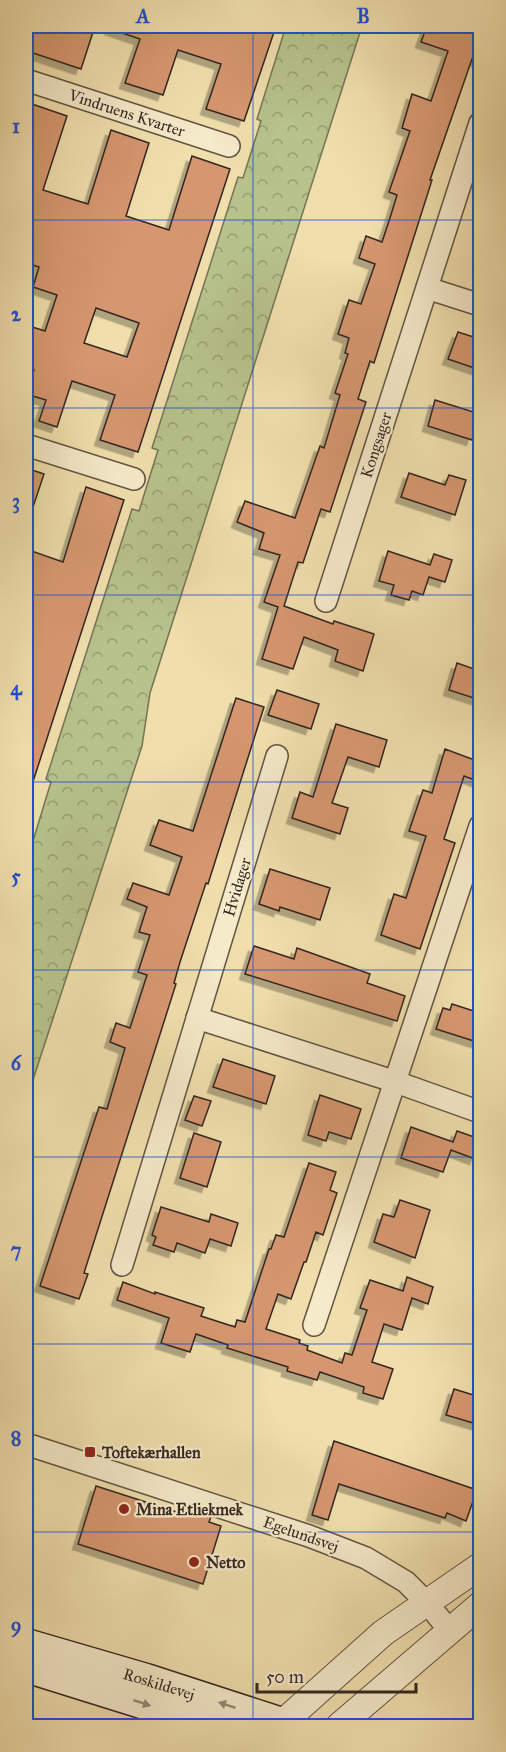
<svg xmlns="http://www.w3.org/2000/svg" width="506" height="1752" viewBox="0 0 506 1752" font-family="'IM FELL Great Primer',serif">
<style>
.forest{fill:url(#forest-crowns);stroke:#757456;stroke-width:1.5}
.building{fill:#d6976f;stroke:#332520;stroke-width:1.5;fill-rule:evenodd;filter:url(#shadow)}
.lines{fill:none;stroke-linecap:round;stroke-linejoin:round}
.minor-casing{stroke:#625443;stroke-width:24}
.tertiary-casing{stroke:#625443;stroke-width:28}
.secondary-casing{stroke:#332520;stroke-width:33}
.minor{stroke:#f5eaca;stroke-width:21}
.tertiary{stroke:#f5eaca;stroke-width:26}
.secondary{stroke:#f5eaca;stroke-width:30}
.oneway{fill:#948875}
.grid{fill:none;stroke:#1d4ed8;stroke-width:1.5;stroke-opacity:0.55}
.poi-dot{fill:#8f2418;stroke:#f5eaca;stroke-width:2}
.labels{text-anchor:middle;dominant-baseline:central;stroke-width:4.5;stroke-linejoin:round;paint-order:stroke}
.street-label{font-size:16px;fill:#332520;stroke:#f5eaca}
.poi-label{font-size:16px;font-weight:bold;fill:#332520;stroke:#f5eaca;text-anchor:start}
.neatline{fill:none;stroke:#1d4ed8;stroke-width:2}
.grid-label{font-size:20px;text-anchor:middle;font-weight:bold;fill:#1d4ed8}
</style>
<defs>
<pattern id="forest-crowns" width="20" height="18" patternUnits="userSpaceOnUse" patternTransform="scale(1.5)"><rect width="20" height="18" fill="#b7c28c"/><path d="M2 6a3 3 0 1 1 6 0M12 15a3 3 0 1 1 6 0" fill="none" stroke="#959d72"/></pattern>
<filter id="shadow"><feDropShadow dx="-5.5" dy="5.5" stdDeviation="0" flood-color="#0004"/></filter>
</defs>
<rect width="100%" height="100%" fill="#f0dfad"/>
<filter id="stains"><feTurbulence type="fractalNoise" baseFrequency=".00333" numOctaves="4"/><feColorMatrix values="0 0 0 0 .2 0 0 0 0 .09 0 0 0 0 .02 0 0 0 .5 -.17"/></filter>
<radialGradient id="worn" r=".72"><stop offset=".6" stop-color="#630" stop-opacity="0"/><stop offset="1" stop-color="#630" stop-opacity=".3"/></radialGradient>
<polygon class="forest" points="286,26 362,26 150,693 142,746 27,1098 26,1097 26,845 27,840 33,841 51,782 46,779 132,509 139,511 158,450 152,448 238,177 243,178 261,121 257,119"/>
<g class="building">
<polygon points="36,26 95,26 81,69 27,51"/>
<polygon points="110,26 232,26 252,32 255,26 276,26 244,121 206,109 221,64 178,50 163,95 125,83 140,39 110,29"/>
<polygon points="427,26 450,26 480,36 480,62 472,59 430,180 432,180 374,363 370,361 358,399 366,402 330,512 321,509 303,563 298,562 284,606 333,624 334,621 374,634 363,671 335,661 338,650 304,637 293,669 262,659 278,607 264,602 280,555 259,549 264,533 237,522 245,501 295,518 320,446 324,448 340,395 335,393 348,354 345,353 349,338 338,334 349,300 361,304 375,264 359,258 366,236 382,242 390,218 397,195 389,192 410,131 402,128 412,94 431,101 448,51 421,42"/>
<path d="M29,103L67,116L43,190L88,204L111,130L149,143L126,216L169,230L192,156L230,169L138,452L100,440L115,395L72,381L57,427L39,421L46,400L26,394L34,370L26,367V325L45,331L57,295L33,287L39,267L26,263V180L31,163L26,161V113ZM96,308L139,323L127,357L84,343Z"/>
<polygon points="458,332 480,339 480,370 448,359"/>
<polygon points="435,400 480,414 472,440 428,426"/>
<polygon points="26,468 44,474 29,519 26,518"/>
<polygon points="409,473 445,485 449,475 466,480 455,515 401,497"/>
<polygon points="86,487 124,500 29,794 26,794 26,676 33,654 26,651 26,549 63,562"/>
<polygon points="388,551 430,565 434,554 452,560 445,582 429,577 423,595 412,591 409,600 391,595 394,585 379,581"/>
<polygon points="457,663 480,671 480,700 449,690"/>
<polygon points="277,690 319,704 311,729 268,715"/>
<polygon points="236,698 264,707 208,884 206,883 180,962 174,983 176,984 84,1273 88,1274 79,1299 40,1286 99,1107 107,1109 125,1048 110,1042 116,1023 130,1028 147,975 138,972 150,935 139,932 147,907 127,899 133,883 169,895 182,857 150,845 159,820 193,831"/>
<polygon points="336,724 387,740 379,767 348,757 332,803 348,808 340,834 292,818 300,792 313,797"/>
<polygon points="445,749 480,762 480,782 464,776 444,839 455,843 420,949 381,935 394,894 406,898 426,836 409,831 423,790 432,793"/>
<polygon points="270,869 330,888 320,920 280,907 279,911 259,904"/>
<polygon points="254,946 294,959 297,948 370,974 367,983 405,996 397,1021 245,974"/>
<polygon points="452,1004 480,1013 480,1043 436,1029 443,1008 450,1010"/>
<polygon points="223,1059 275,1076 266,1104 213,1087"/>
<polygon points="320,1095 361,1109 351,1139 329,1132 326,1141 308,1135"/>
<polygon points="194,1096 211,1101 202,1126 185,1120"/>
<polygon points="411,1127 453,1142 457,1131 480,1139 480,1145 475,1159 451,1150 443,1172 401,1158"/>
<polygon points="194,1133 221,1142 207,1187 180,1178"/>
<polygon points="309,1163 336,1172 330,1190 337,1193 323,1235 316,1232 306,1262 304,1262 291,1299 278,1294 266,1329 300,1340 299,1343 308,1346 307,1350 342,1363 345,1353 352,1355 367,1310 360,1308 370,1280 403,1291 407,1277 433,1287 428,1304 412,1298 402,1330 384,1324 372,1362 393,1369 383,1399 363,1393 364,1387 320,1372 317,1380 287,1371 288,1367 227,1348 228,1345 196,1334 190,1352 161,1343 169,1318 117,1300 123,1282 155,1294 155,1292 204,1308 201,1316 235,1327 237,1320 245,1322 269,1249 271,1249 276,1235 284,1237"/>
<polygon points="400,1200 430,1210 415,1258 374,1242 383,1214 394,1217"/>
<polygon points="161,1207 209,1222 211,1214 238,1223 231,1246 210,1239 205,1253 177,1243 174,1252 153,1245 156,1237 152,1235"/>
<polygon points="454,1389 480,1397 480,1425 446,1415"/>
<polygon points="334,1441 477,1490 466,1521 447,1513 445,1518 339,1484 328,1520 312,1515"/>
<polygon points="96,1486 183,1514 185,1509 211,1517 209,1522 221,1526 203,1584 78,1544"/>
</g>
<g class="lines">
<g class="minor-casing">
<g id="minor">
<polyline points="26,80 229,146"/>
<polyline points="427,288 480,305"/>
<polyline points="26,445 134,479"/>
<polyline points="326,601 480,123"/>
<polyline points="197,1018 396,1082 480,1112"/>
<polyline points="122,1265 277,756"/>
<polyline points="314,1325 480,826"/>
<polyline points="26,1444 309,1536 366,1558 406,1582 427,1603 450,1631"/>
</g>
</g>
<g class="tertiary-casing">
<g id="tertiary">
<polyline points="279,1726 383,1633 480,1566"/>
<polyline points="339,1726 480,1605"/>
</g>
</g>
<g class="secondary-casing">
<g id="secondary">
<polyline points="26,1644 146,1679 291,1726"/>
<polyline points="26,1667 215,1726"/>
</g>
</g>
<use href="#minor" class="minor"/>
<use href="#tertiary" class="tertiary"/>
<use href="#secondary" class="secondary"/>
</g>
<defs><path id="oneway-solid" d="M-6-.8H1V-3.2L6.5 0L1 3.2V.8H-6Z" transform="scale(1.5)"/></defs>
<g class="oneway">
<use href="#oneway-solid" transform="translate(142 1703) rotate(18)"/>
<use href="#oneway-solid" transform="translate(227 1705) rotate(-162)"/>
</g>
<path class="grid" d="M253,26V1726M26,220H480M26,408H480M26,595H480M26,782H480M26,970H480M26,1157H480M26,1344H480M26,1532H480"/>
<g class="poi-dot">
<rect x="84" y="1446" width="12" height="12" rx="3"/>
<circle cx="124" cy="1509" r="6"/>
<circle cx="194" cy="1562" r="6"/>
</g>
<g class="labels">
<g class="street-label">
<text transform="translate(127 113) rotate(18)">Vindruens Kvarter</text>
<text transform="translate(376 445) rotate(-72)">Kongsager</text>
<text transform="translate(237 887) rotate(-73)">Hvidager</text>
<text transform="translate(301 1534) rotate(19)">Egelundsvej</text>
<text transform="translate(159 1684) rotate(17)">Roskildevej</text>
</g>
<g class="poi-label">
<text x="102" y="1452">Toftekærhallen</text>
<text x="136" y="1509">Mina Etliekmek</text>
<text x="206" y="1562">Netto</text>
</g>
</g>
<rect width="506" height="1752" fill="none" stroke="#f0dfad" stroke-width="66"/>
<path d="M257 1683v9h159v-9" fill="none" stroke="#332520" stroke-width="3"/>
<text x="266" y="1683" font-size="18" fill="#332520" stroke="#f5eaca" stroke-width="4.5" paint-order="stroke">50 m</text>
<rect x="33" y="33" width="440" height="1686" class="neatline"/>
<g class="grid-label">
<text x="143" y="23">A</text>
<text x="363" y="23">B</text>
<text x="16" y="133">1</text>
<text x="16" y="321">2</text>
<text x="16" y="508">3</text>
<text x="16" y="695">4</text>
<text x="16" y="883">5</text>
<text x="16" y="1070">6</text>
<text x="16" y="1257">7</text>
<text x="16" y="1445">8</text>
<text x="16" y="1632">9</text>
</g>
<rect width="100%" height="100%" filter="url(#stains)"/>
<rect width="100%" height="100%" fill="url(#worn)"/>
</svg>
